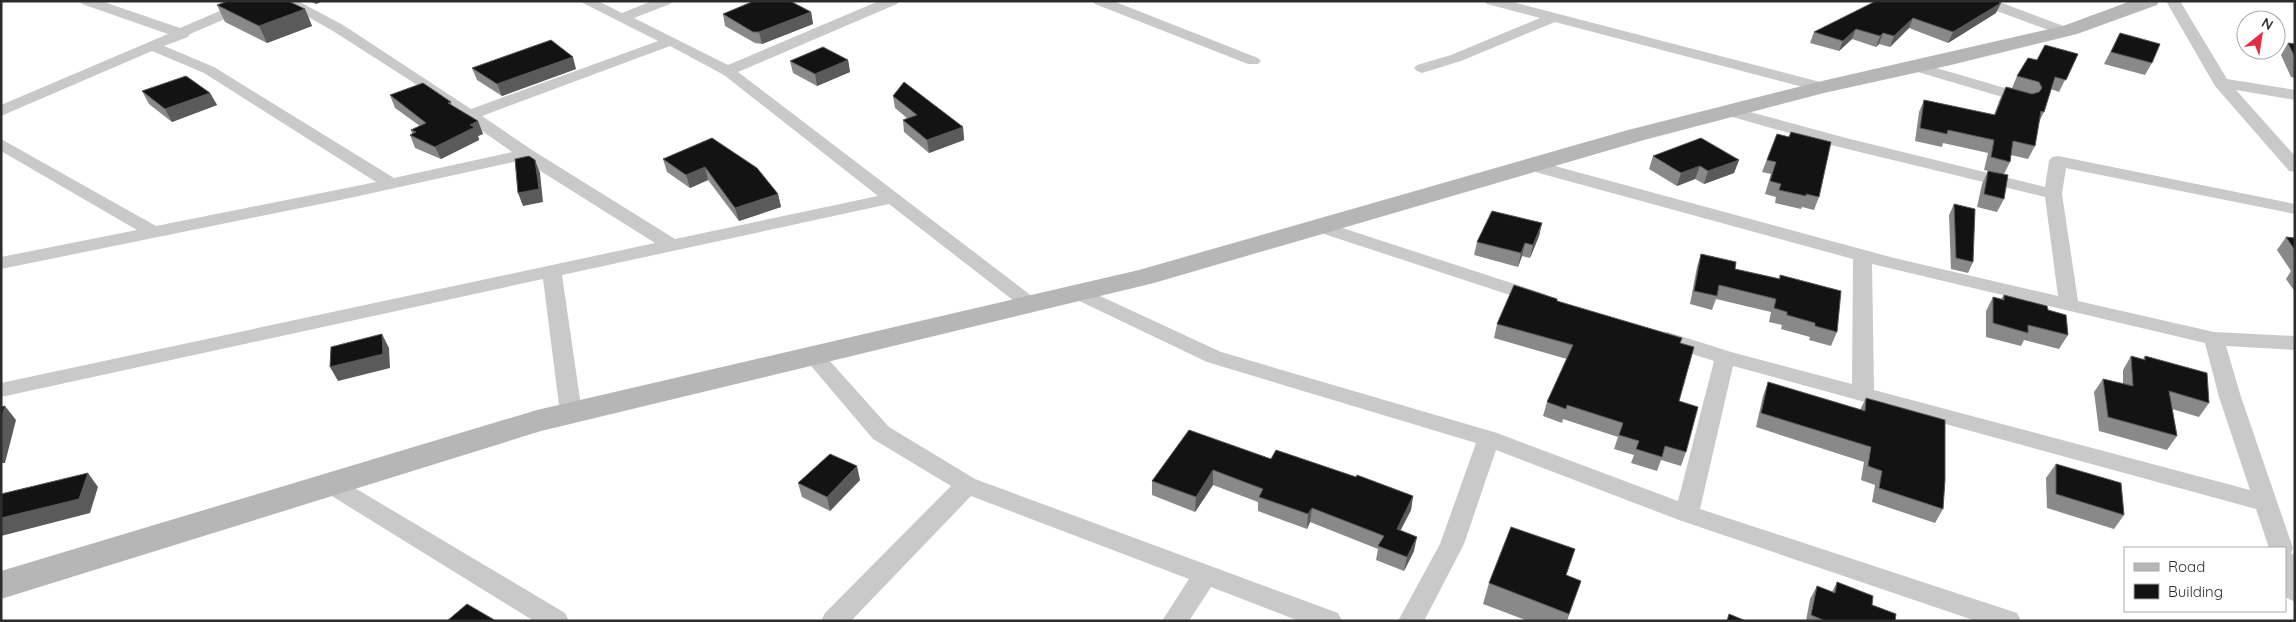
<svg xmlns="http://www.w3.org/2000/svg" width="2296" height="622" viewBox="0 0 2296 622" font-family="Quicksand,sans-serif">
<style>
.lines{fill:none;stroke-linecap:round;stroke-linejoin:round}
.street{fill:#c9c9c9;fill-rule:evenodd}
.secondary{fill:#b6b6b6;fill-rule:evenodd}
.wall{fill:#898989}
.shaded-wall{fill:#5a5a5a}
.building{fill:#131313;stroke:#5a5a5a}
</style>
<rect width="100%" height="100%" fill="#fff"/>
<g class="lines">
<g class="street">
<path d="M80,1H101L180,28L243,1H262L260,4L190,34L188,37L164,46L214,67L394,178L512,152L411,81L333,31L280,1H298L343,25L471,109L658,41L579,1H598L622,13L652,1H672L670,4L634,18L728,65L879,1H899L897,4L738,72L1037,300L1040,304L1037,308L1030,310L1023,308L889,204L562,275L582,413L579,418L571,421L563,418L560,413L543,279L1,397V383L655,243L523,160L345,199L1,269V257L137,230L1,151V139L156,226L376,182L204,73L152,51L1,116V105L168,34L82,4ZM670,46L724,75L878,196L675,239L532,150L482,116Z"/>
<polygon points="1093,1 1113,1 1258,58 1261,61 1258,64 1248,64 1095,4"/>
<polygon points="1485,1 1509,1 1828,84 1830,87 1828,90 1822,92 1555,22 1461,61 1422,73 1417,71 1414,68 1417,65 1451,55 1540,18 1487,4"/>
<polygon points="1976,1 1997,1 2069,28 2071,31 2064,35 2059,34 1978,4"/>
<polygon points="2166,1 2180,1 2227,79 2295,90 2295,100 2236,90 2295,156 2295,172 2289,171 2215,86"/>
<polygon points="1916,62 2032,96 2034,99 2032,102 2026,104 1911,70 1908,67 1911,64"/>
<path d="M1728,106L1846,138L2045,187L2049,161L2052,157L2058,156L2295,204V214L2066,168L2062,194L2078,301L2214,332L2295,336V350L2226,346L2241,397L2293,548L2291,553L2295,556V602L2285,597V548H2269L2256,509L1733,366L1700,509L2017,613L2021,621H1976L1679,520L1496,450L1464,544L1424,621H1398L1440,544L1476,443L1207,362L1071,297L1068,293L1071,289L1078,287L1085,289L1221,352L1497,433L1678,501L1714,361L1661,344L1658,339L1661,334L1668,332L1731,352L1852,384L1853,259L1528,170L1525,166L1528,162H1540L1894,258L2058,296L2045,197L1835,146L1722,114L1720,111L1722,108ZM1872,264L2205,343L2219,397L2250,490L1874,390Z"/>
<polygon points="1321,221 1545,294 1548,298 1545,302 1538,304 1531,302 1315,231 1312,227 1315,223"/>
<polygon points="813,348 820,350 889,427 975,479 1338,613 1342,621 1299,621 1211,587 1189,621 1162,621 1189,579 971,496 851,621 821,621 825,613 951,486 873,439 806,360 803,355 806,350"/>
<polygon points="330,475 338,478 565,613 569,621 534,621 322,490 318,484 322,478"/>
</g>
<polygon class="secondary" points="2131,1 2159,1 2157,5 2077,34 1951,65 1824,93 1644,140 1154,283 541,431 1,599 1,571 537,410 1139,270 1628,130 1822,81 2063,26"/>
</g>
<g class="wall">
<polygon points="308,1 323,1 316,4"/>
<polygon points="1876,1 1996,13 1948,43 1909,28 1890,47 1879,44 1876,47 1852,39 1839,51 1810,43 1814,32"/>
<polygon points="217,5 305,9 312,26 267,43 225,22"/>
<polygon points="811,12 813,24 762,44 755,43 725,26 723,14"/>
<polygon points="2120,33 2152,63 2145,75 2104,64"/>
<polygon points="2288,43 2295,44 2295,78 2291,77 2281,55"/>
<polygon points="2078,54 2059,92 2051,89 2044,112 2039,122 2035,146 2028,159 2011,155 2010,162 2004,174 2004,199 1997,212 1977,207 1982,184 1988,171 1984,170 1988,153 1943,143 1942,147 1915,141 1919,112 1924,100 1994,115 2000,99 2006,87 2012,88 2017,76 2037,60"/>
<polygon points="848,60 850,72 817,86 793,73 790,61"/>
<polygon points="472,68 576,69 502,96 477,80"/>
<polygon points="142,91 210,93 217,105 172,122 149,104"/>
<polygon points="390,95 451,102 452,106 478,121 483,134 478,136 479,140 441,159 415,148 410,135 412,134 411,130 420,126 395,108"/>
<polygon points="893,96 963,127 964,140 929,153 904,132 903,120 907,118 895,108"/>
<polygon points="1777,134 1819,197 1814,210 1802,207 1801,209 1775,203 1776,197 1765,194 1771,174 1762,172"/>
<polygon points="712,138 778,194 781,207 739,221 708,180 690,188 667,172 663,159"/>
<polygon points="1653,156 1739,160 1734,173 1704,184 1695,179 1677,186 1649,169"/>
<polygon points="1954,204 1973,262 1968,273 1951,269 1949,215"/>
<polygon points="1542,223 1539,236 1530,258 1522,256 1518,267 1474,255 1477,242"/>
<polygon points="2286,237 2295,238 2295,292 2286,279 2291,271 2277,250"/>
<polygon points="1701,254 1735,269 1779,279 1780,275 1837,332 1831,346 1809,340 1810,337 1781,329 1782,325 1769,322 1771,312 1716,299 1712,310 1690,304 1697,267"/>
<polygon points="2004,295 2048,310 2068,335 2059,349 2024,340 2021,346 1986,337 1986,311 1993,297 2001,299"/>
<polygon points="1557,301 1680,343 1679,401 1686,452 1681,466 1661,460 1657,471 1631,463 1634,455 1614,449 1618,437 1563,419 1562,423 1543,416 1547,402 1567,359 1494,338 1497,324"/>
<polygon points="2131,356 2143,359 2145,356 2209,403 2199,417 2172,409 2177,436 2167,450 2099,431 2094,392 2103,379 2123,384 2123,370"/>
<polygon points="1768,382 1860,410 1866,398 1943,509 1935,523 1872,502 1875,485 1861,480 1864,462 1756,427 1763,396"/>
<polygon points="1271,459 1356,477 1413,496 1411,510 1400,531 1414,551 1404,571 1376,560 1378,549 1310,522 1307,529 1258,511 1258,502 1213,485 1195,512 1152,495 1152,481"/>
<polygon points="2056,464 2124,515 2114,529 2047,508 2046,478"/>
<polygon points="860,480 830,511 802,497 798,483"/>
<polygon points="1566,575 1581,581 1567,621 1528,621 1483,604 1489,583"/>
<polygon points="1837,582 1872,605 1895,621 1806,621 1810,599 1817,586 1832,592"/>
</g>
<g class="shaded-wall">
<polygon points="315,1 323,1 316,4"/>
<polygon points="2001,3 1996,13 1948,43 1953,32"/>
<polygon points="305,9 312,26 267,43 259,26"/>
<polygon points="811,12 813,24 762,44 759,32"/>
<polygon points="1913,18 1909,28 1890,47 1894,36"/>
<polygon points="1856,29 1852,39 1839,51 1843,41"/>
<polygon points="1883,33 1879,44 1876,47 1880,36"/>
<polygon points="573,57 576,69 502,96 497,84"/>
<polygon points="848,60 850,72 817,86 815,74"/>
<polygon points="210,93 217,105 172,122 165,109"/>
<polygon points="478,121 483,134 478,136 479,140 441,159 435,147 470,125"/>
<polygon points="963,127 964,140 929,153 927,140"/>
<polygon points="535,160 540,173 543,202 523,206 518,193"/>
<polygon points="1739,160 1734,173 1704,184 1708,171"/>
<polygon points="1700,166 1695,179 1677,186 1681,173"/>
<polygon points="705,167 708,180 690,188 686,175"/>
<polygon points="778,194 781,207 739,221 735,208"/>
<polygon points="1542,223 1539,236 1530,258 1533,245"/>
<polygon points="1525,243 1522,256 1518,267 1521,253"/>
<polygon points="382,334 389,348 390,368 338,381 330,367"/>
<polygon points="5,406 16,420 5,463 1,463 1,420"/>
<polygon points="857,466 860,480 830,511 827,497"/>
<polygon points="1213,470 1213,485 1195,512 1196,497"/>
<polygon points="88,473 98,487 90,513 1,536 1,518"/>
<polygon points="1413,496 1411,510 1394,543 1397,529"/>
<polygon points="1312,508 1310,522 1307,529 1308,514"/>
<polygon points="1417,537 1414,551 1404,571 1407,557"/>
</g>
<g class="building">
<polygon points="228,1 288,1 305,9 259,26 217,5"/>
<polygon points="754,1 790,1 811,12 759,32 753,32 723,14"/>
<polygon points="1876,1 1997,1 2001,3 1953,32 1913,18 1894,36 1883,33 1880,36 1856,29 1843,41 1814,32"/>
<polygon points="2120,33 2160,44 2152,63 2111,52"/>
<polygon points="551,40 573,57 497,84 472,68"/>
<polygon points="2288,43 2295,44 2295,57"/>
<polygon points="2045,45 2078,54 2066,80 2055,77 2044,112 2041,111 2035,146 2013,141 2010,162 1991,157 1994,140 1948,130 1947,134 1920,128 1924,100 1995,115 2006,87 2032,94 2039,92 2042,88 2039,82 2017,76 2028,58 2037,60"/>
<polygon points="823,47 848,60 815,74 790,61"/>
<polygon points="186,76 210,93 165,109 142,91"/>
<polygon points="904,82 963,127 927,140 903,120 917,115 893,96"/>
<polygon points="423,83 451,102 448,103 478,121 470,125 475,127 435,147 410,135 416,132 411,130 426,123 390,95"/>
<polygon points="1791,132 1831,142 1819,197 1806,194 1806,196 1779,190 1781,184 1770,181 1776,162 1767,160 1777,134 1789,137"/>
<polygon points="712,138 757,168 778,194 735,208 705,167 686,175 663,159"/>
<polygon points="1701,138 1739,160 1708,171 1700,166 1681,173 1653,156"/>
<polygon points="529,156 535,160 539,189 518,193 515,159"/>
<polygon points="1988,171 2008,175 2004,199 1984,194"/>
<polygon points="1954,204 1975,209 1973,262 1956,258"/>
<polygon points="1492,211 1542,223 1533,245 1525,243 1521,253 1477,242"/>
<polygon points="2286,237 2295,238 2295,250"/>
<polygon points="1701,254 1736,262 1735,269 1780,279 1780,275 1841,291 1837,332 1815,326 1815,323 1787,315 1787,312 1774,308 1776,299 1719,285 1717,296 1694,291"/>
<polygon points="1514,285 1557,299 1557,301 1682,338 1680,343 1694,347 1679,401 1698,407 1686,452 1665,446 1662,457 1636,449 1639,441 1619,435 1623,423 1567,405 1566,409 1547,402 1573,345 1497,324"/>
<polygon points="2004,295 2047,306 2048,310 2066,315 2068,335 2028,325 2028,333 1993,323 1993,297 2004,300"/>
<polygon points="382,334 383,354 330,367 331,347"/>
<polygon points="2131,356 2145,360 2145,356 2207,373 2209,403 2169,391 2177,436 2108,417 2103,379 2133,386"/>
<polygon points="1768,382 1865,411 1866,398 1945,420 1945,480 1943,509 1879,488 1882,471 1868,466 1871,447 1761,413"/>
<polygon points="5,406 1,420 1,407"/>
<polygon points="1189,430 1271,459 1276,450 1356,477 1357,475 1413,496 1397,529 1417,537 1407,557 1378,546 1384,536 1312,508 1308,514 1259,497 1263,489 1213,470 1196,497 1152,481"/>
<polygon points="830,454 857,466 827,497 798,483"/>
<polygon points="2056,464 2121,483 2124,515 2056,494"/>
<polygon points="88,473 79,499 1,518 1,494"/>
<polygon points="1511,527 1575,549 1566,575 1581,581 1569,614 1489,583"/>
<polygon points="1837,582 1873,596 1872,605 1896,614 1895,621 1826,621 1811,615 1817,586 1835,593"/>
<polygon points="467,604 496,621 447,621"/>
<polygon points="1729,614 1746,621 1727,621"/>
</g>
<rect width="2296" height="622" fill="none" stroke="#2c2c2c" stroke-width="5"/>
<rect x="2124" y="547" width="162" height="65" fill="#ffffff" stroke="#ababab"/>
<rect x="2134" y="563" width="25" height="8" fill="#b6b6b6" stroke="#ababab"/>
<text x="2168" y="572" font-size="15" fill="#2c2c2c">Road</text>
<rect x="2134" y="584" width="25" height="15" fill="#131313" stroke="#ababab"/>
<text x="2168" y="597" font-size="15" fill="#2c2c2c">Building</text>
<g transform="translate(2261 35) rotate(30)"><circle r="24" fill="#ffffff" stroke="#ababab"/>
<path d="M0-4L9 19L0 12L-9 19Z" fill="#e32f42"/>
<text y="-8" font-size="14" font-weight="bold" text-anchor="middle" fill="#2c2c2c">N</text>
</g>
</svg>
